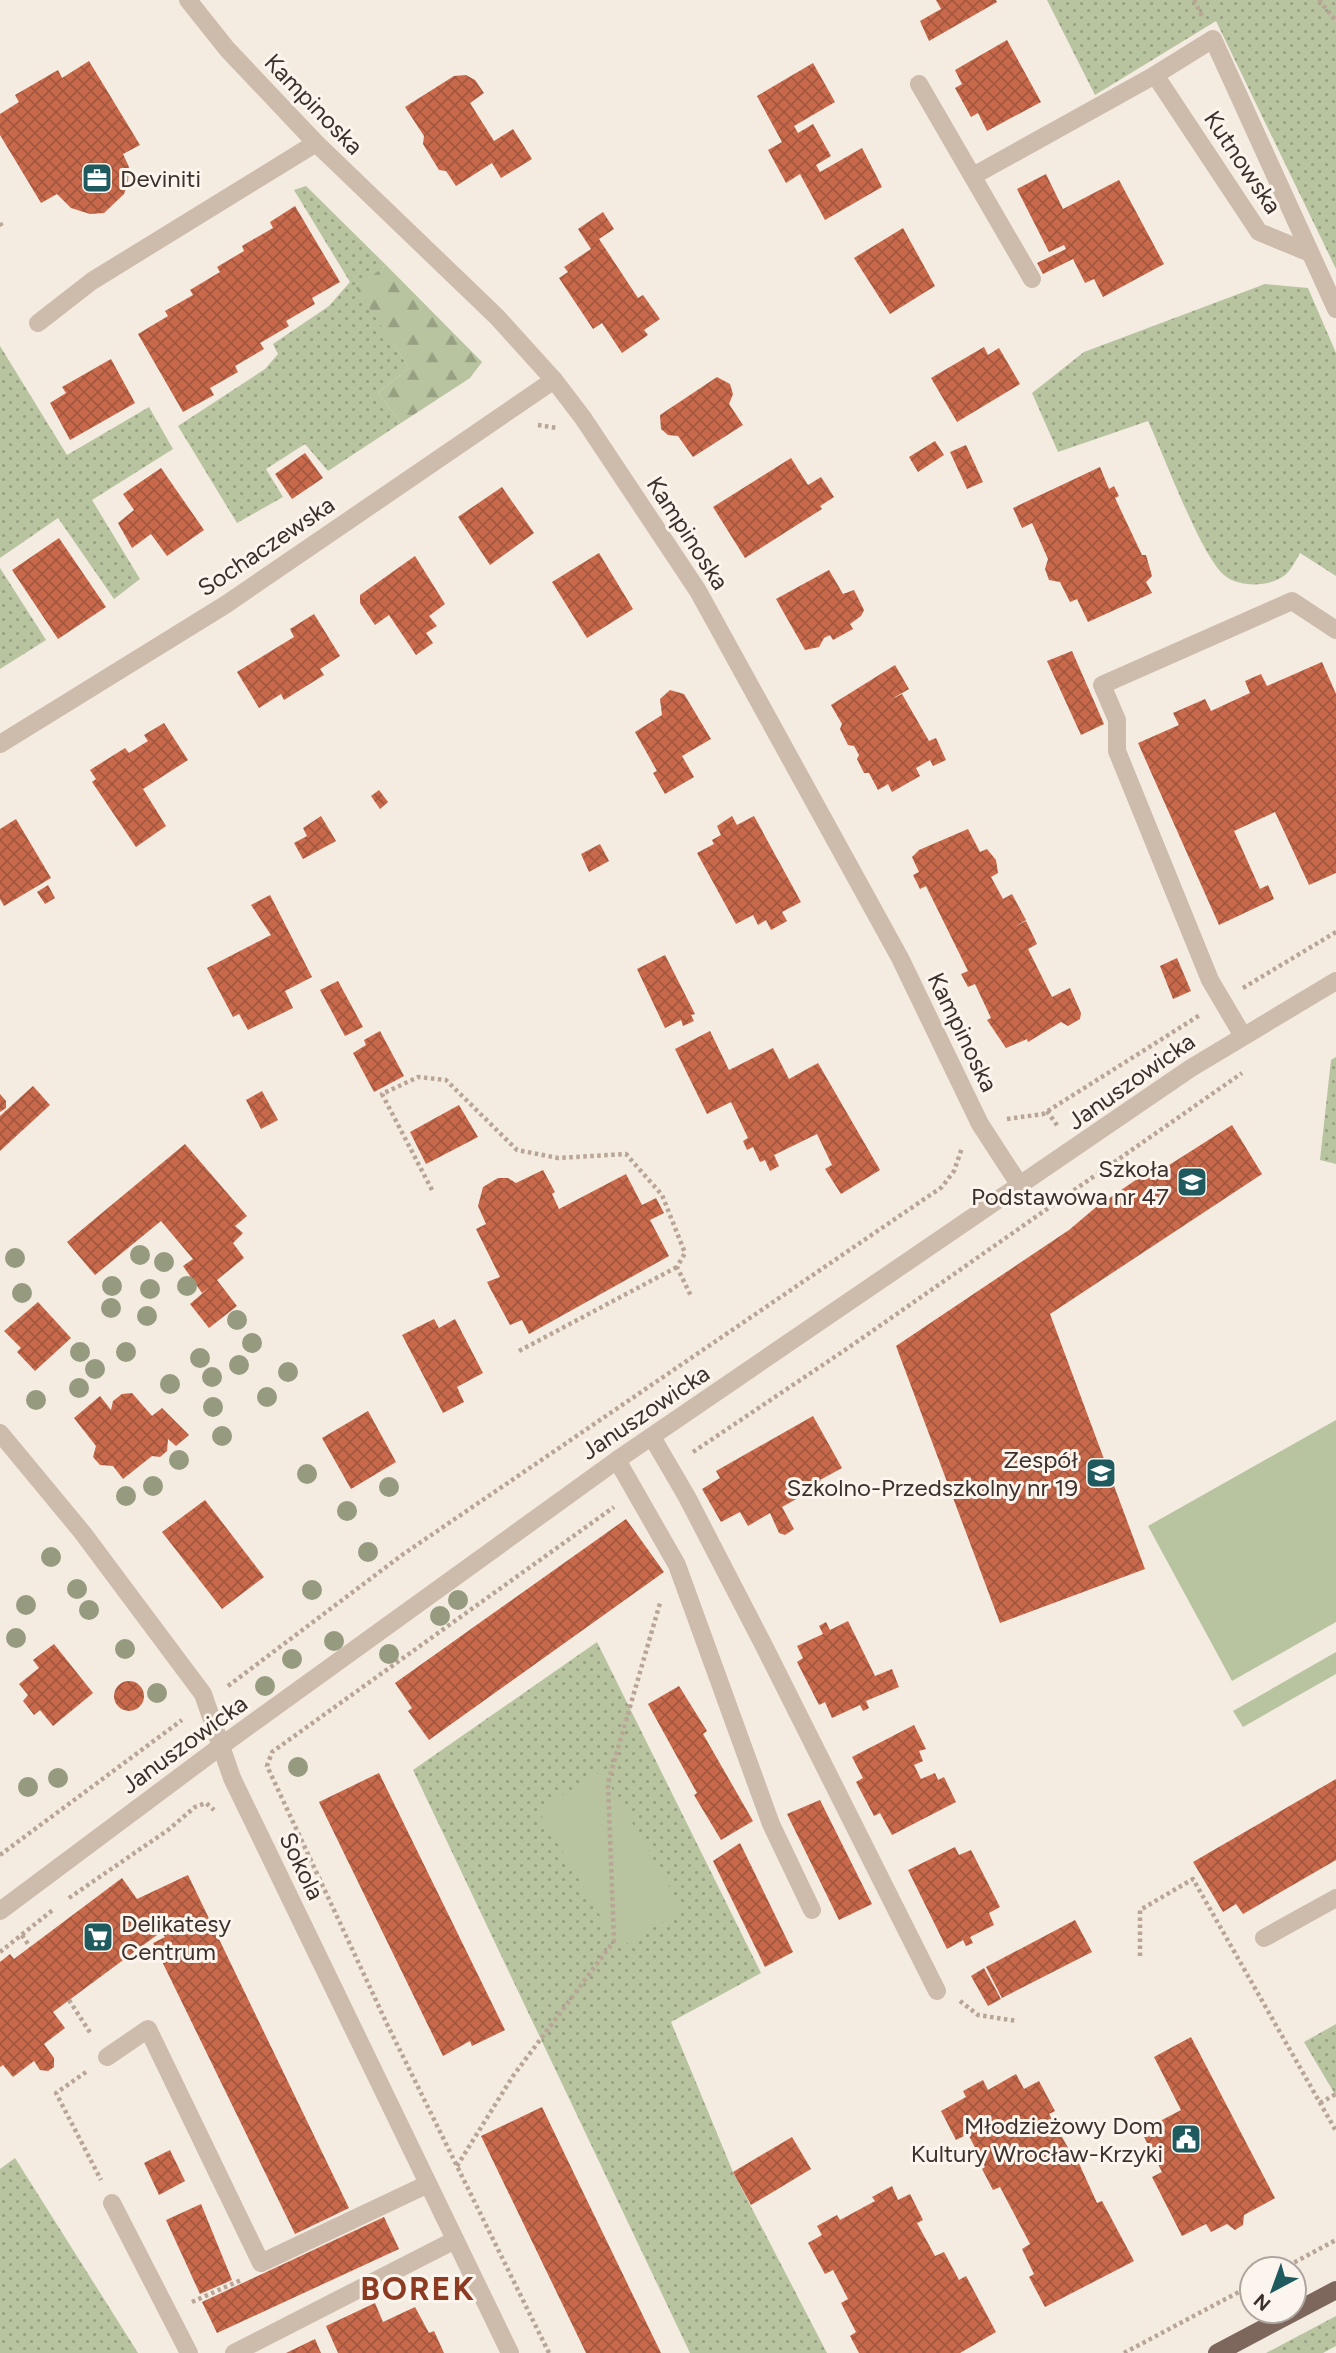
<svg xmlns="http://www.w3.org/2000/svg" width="1336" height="2353" viewBox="0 0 1336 2353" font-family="Figtree,sans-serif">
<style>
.green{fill:url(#green-dots)}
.forest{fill:url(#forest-firs)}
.pitch{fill:#b8c4a0}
.building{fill:url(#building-cross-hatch)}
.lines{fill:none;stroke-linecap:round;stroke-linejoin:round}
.path{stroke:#b9a596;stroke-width:4.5;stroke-dasharray:3.5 3.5;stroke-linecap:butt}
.minor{stroke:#cdbbac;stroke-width:18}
.major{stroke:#7d675c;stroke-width:18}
.tree{fill:#969b7f}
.labels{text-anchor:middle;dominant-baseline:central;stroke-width:6;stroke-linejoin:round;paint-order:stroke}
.street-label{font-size:24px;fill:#3b302b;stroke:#fbf5ee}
.poi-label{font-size:24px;fill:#3b302b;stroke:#fbf5ee;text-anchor:end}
.district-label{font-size:32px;font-weight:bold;letter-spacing:2px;fill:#8c3b22;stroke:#fbf5ee}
</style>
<defs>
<pattern id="green-dots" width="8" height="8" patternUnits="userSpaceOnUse" patternTransform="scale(1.75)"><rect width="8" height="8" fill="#b8c4a0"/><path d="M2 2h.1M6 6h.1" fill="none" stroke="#97a083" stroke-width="1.8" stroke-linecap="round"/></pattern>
<pattern id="forest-firs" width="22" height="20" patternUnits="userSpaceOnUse" patternTransform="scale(1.75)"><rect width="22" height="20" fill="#b8c4a0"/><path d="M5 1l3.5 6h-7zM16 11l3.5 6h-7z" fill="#97a083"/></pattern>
<pattern id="building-cross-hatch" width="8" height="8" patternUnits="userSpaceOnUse" patternTransform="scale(1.75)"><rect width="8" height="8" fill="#c8694b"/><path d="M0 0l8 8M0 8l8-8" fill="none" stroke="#a4573f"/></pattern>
</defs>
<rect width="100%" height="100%" fill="#f4ebe1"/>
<g class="green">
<polygon points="1047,0 1336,0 1336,269 1216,21 1095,95"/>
<polygon points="306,186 386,265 357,288 409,368 378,393 401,423 328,471 305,444 266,469 283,497 237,523 178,426 265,369 278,354 273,344 329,306 350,282 294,190"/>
<path d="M1265,284L1308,288L1336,353V576L1300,553C1296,560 1291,570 1285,575C1270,587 1239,588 1224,575C1200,554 1164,455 1148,421L1058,452L1032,393L1084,352Z"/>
<polygon points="0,346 67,455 149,407 173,449 92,500 140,579 114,599 58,518 0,558"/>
<polygon points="0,568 46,640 0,669"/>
<polygon points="1336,1057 1336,1164 1320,1160 1331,1060"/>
<polygon points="597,1642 761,1973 671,2022 733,2172 827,2353 690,2353 413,1770"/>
<polygon points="1336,2024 1336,2096 1304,2042"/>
<polygon points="15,2158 138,2353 0,2353 0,2169"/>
<polygon points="1336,2316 1336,2346 1323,2353 1266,2353"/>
</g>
<polygon class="forest" points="386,265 482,362 470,378 401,423 378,393 409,368 356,288"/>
<g class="pitch">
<polygon points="1336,1420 1336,1622 1232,1681 1148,1526"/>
<polygon points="1336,1652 1336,1674 1243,1727 1233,1711"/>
<polygon points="602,1771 683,1910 619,1948 538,1810"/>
</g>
<g class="building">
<polygon points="936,0 996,0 997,2 929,41 920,21 941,9"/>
<polygon points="1007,40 1041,102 987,131 978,113 971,117 955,88 962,84 955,70"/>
<polygon points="89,61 140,145 123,154 129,167 128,182 124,194 104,213 90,214 71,208 57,194 41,203 0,135 0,114 19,102 15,95 58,70 62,78"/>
<polygon points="813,63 835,102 794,126 798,133 813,124 831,156 816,165 820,172 862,148 882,187 825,220 800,174 786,183 768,150 782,142 757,96"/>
<polygon points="466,75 475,80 484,93 470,103 494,141 513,129 532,159 501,178 492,163 456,186 446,171 439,170 423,144 424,136 405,107 454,76"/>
<polygon points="1046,174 1063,209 1119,180 1164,264 1103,297 1094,279 1085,283 1073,259 1043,274 1037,263 1066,249 1064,245 1049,252 1017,189"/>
<polygon points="295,206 340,282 312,298 315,304 286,321 289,326 260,343 264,349 235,366 238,372 210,388 214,395 183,412 138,334 168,316 165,311 193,295 190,290 220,272 217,267 244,251 242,246 273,228 270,222"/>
<polygon points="603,212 614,229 599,239 638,298 643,295 660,319 644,330 648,335 622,353 602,323 593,329 559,278 568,272 564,267 591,249 578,229"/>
<polygon points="903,228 935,286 890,314 854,258"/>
<polygon points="984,347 988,355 999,348 1020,384 957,422 931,378"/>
<polygon points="111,359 135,403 70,440 50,403 66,393 62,387"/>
<polygon points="717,377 730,384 733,394 729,404 743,425 693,457 678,436 668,435 661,429 660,415"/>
<polygon points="935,441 944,455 918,472 909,457"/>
<polygon points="966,445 983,482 967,489 950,452"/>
<polygon points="305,453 323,478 292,499 275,474"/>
<polygon points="791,458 808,485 821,477 834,497 820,506 822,509 745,558 713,507"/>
<polygon points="1100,467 1109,489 1114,486 1119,496 1115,498 1142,555 1146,555 1152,576 1146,582 1152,593 1088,622 1077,599 1070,602 1060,582 1049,580 1045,569 1048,559 1032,523 1022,528 1013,508"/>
<polygon points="161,468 204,530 167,556 151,534 132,548 118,523 134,510 123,494"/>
<polygon points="502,487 534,533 490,565 458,517"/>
<polygon points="59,538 106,607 58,639 12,570"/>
<polygon points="599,553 633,609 587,638 552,582"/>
<polygon points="415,556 445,604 429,616 437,626 426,633 433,643 416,655 389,615 375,625 360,603 360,595"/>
<polygon points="829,570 843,594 854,590 864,610 861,616 850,624 853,629 833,640 830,635 824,638 819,647 805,650 776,599"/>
<polygon points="314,614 340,656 320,669 324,675 284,700 281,694 259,708 237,672 294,637 290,629"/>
<polygon points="1072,651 1104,724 1081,735 1047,661"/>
<polygon points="1322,662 1336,694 1336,873 1309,885 1275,812 1234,831 1260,889 1268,885 1274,899 1219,925 1138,743 1179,725 1173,713 1205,699 1211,711 1250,693 1245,681 1261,674 1267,686"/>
<polygon points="895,665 909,689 890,700 902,694 929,741 936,738 946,760 933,766 930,760 916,768 920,776 892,792 888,784 878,790 869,773 864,773 857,759 859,755 854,746 848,745 840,729 842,724 831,705"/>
<polygon points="670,690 684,694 711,739 682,756 694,777 665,794 653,773 657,771 635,732 662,715 660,699"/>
<polygon points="164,723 188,760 143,789 166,826 136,847 92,782 96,779 90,770 125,748 129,753 148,741 144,735"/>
<polygon points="379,790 388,802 380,809 371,796"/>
<polygon points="321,816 336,841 303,859 294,843 307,836 303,828"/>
<polygon points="732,816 737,825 754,816 801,902 782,912 787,921 771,930 766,920 758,925 753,915 736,924 697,853 714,844 712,840 721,835 717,826"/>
<polygon points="16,819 51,878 4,906 0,899 0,829"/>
<polygon points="968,829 980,852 987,849 996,860 998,873 991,877 1003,899 1012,894 1026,920 1016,926 1026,921 1037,944 1028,949 1052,997 1070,988 1081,1013 1080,1019 1068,1026 1061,1022 1028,1042 1027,1039 1006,1048 987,1020 991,1018 975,984 968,987 961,974 968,971 926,886 920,889 913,875 919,872 912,857 919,850"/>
<polygon points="600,844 609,861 589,872 581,854"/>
<polygon points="48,885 55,898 45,904 37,892"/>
<polygon points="270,895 312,977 285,991 293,1008 248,1030 239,1014 233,1017 207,968 271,935 251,905"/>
<polygon points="665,955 695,1014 691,1015 694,1021 683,1026 681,1020 665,1028 637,969"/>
<polygon points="1177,958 1191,991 1173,999 1160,966"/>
<polygon points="338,981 363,1027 345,1036 320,990"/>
<polygon points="380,1031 404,1076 374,1092 353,1053 366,1045 364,1040"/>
<polygon points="710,1031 729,1070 773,1048 789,1079 818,1063 880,1170 841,1194 825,1169 832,1165 817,1134 774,1155 779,1166 770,1171 765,1160 760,1162 753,1147 747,1150 743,1141 748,1138 731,1102 707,1114 675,1049"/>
<polygon points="33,1086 50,1105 0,1151 0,1116"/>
<polygon points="262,1091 278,1120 261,1129 246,1100"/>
<polygon points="0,1094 6,1101 6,1108 0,1112"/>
<polygon points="459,1105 478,1137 426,1164 410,1132"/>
<polygon points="1232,1125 1262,1174 1050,1314 1145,1569 1000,1623 896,1346 1069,1230 1095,1208 1143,1175 1146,1179 1166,1167"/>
<polygon points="185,1144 247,1216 235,1226 243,1233 233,1243 244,1258 217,1280 237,1306 209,1328 190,1304 211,1286 202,1293 183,1266 193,1259 161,1221 95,1275 67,1242"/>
<polygon points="543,1170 555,1192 552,1194 559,1209 626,1174 642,1205 656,1198 664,1213 650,1220 669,1256 529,1334 522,1320 510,1325 490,1288 487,1282 500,1277 476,1229 486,1224 478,1206 483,1187 498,1178 508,1178 516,1183"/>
<polygon points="38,1302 71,1338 35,1371 17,1352 21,1348 4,1331"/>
<polygon points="434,1319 439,1328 455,1319 483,1373 457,1387 464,1402 443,1413 402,1335"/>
<polygon points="132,1393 152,1416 162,1408 189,1435 176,1446 168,1439 167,1451 160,1457 152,1456 123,1479 113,1466 100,1465 93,1457 96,1446 74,1418 100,1396 111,1410 113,1401 122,1394"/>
<polygon points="368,1411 396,1462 351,1489 322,1438"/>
<polygon points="813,1416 842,1468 820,1480 823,1484 782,1507 794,1529 785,1535 779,1533 770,1513 748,1526 740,1512 721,1522 702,1489 720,1478 716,1471"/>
<polygon points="205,1500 264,1577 222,1609 162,1532"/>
<polygon points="626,1519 664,1572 429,1740 408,1711 412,1708 395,1683"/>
<polygon points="848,1621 875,1676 892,1669 899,1687 866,1701 869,1708 863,1711 860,1705 832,1718 825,1702 819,1705 797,1662 803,1658 797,1646 823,1634 819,1626 826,1622 830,1630"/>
<polygon points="54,1644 93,1693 53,1726 40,1710 34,1715 23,1701 28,1695 19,1684 39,1668 33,1660"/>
<circle cx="129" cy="1696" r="15"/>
<polygon points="679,1686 707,1731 703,1734 753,1821 721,1840 694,1795 697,1793 648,1704"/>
<polygon points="914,1725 926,1749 919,1751 923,1761 914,1765 921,1779 935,1773 938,1780 944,1777 956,1802 892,1835 880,1813 874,1816 856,1782 863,1778 852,1757"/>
<polygon points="379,1773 505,2030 472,2046 470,2041 443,2056 319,1802"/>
<polygon points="1336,1779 1336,1860 1243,1914 1236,1904 1223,1912 1193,1862"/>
<polygon points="820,1800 872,1904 839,1920 787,1814"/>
<polygon points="740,1843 793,1952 765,1967 713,1861"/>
<polygon points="955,1847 959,1855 971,1850 1000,1907 989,1913 994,1925 970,1937 973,1943 966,1946 963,1940 947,1949 908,1870"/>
<polygon points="188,1875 349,2208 295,2234 153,1943 165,1937 161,1932 53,2012 65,2028 44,2044 54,2058 54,2067 48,2071 40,2070 34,2061 13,2077 3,2065 0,2067 0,1962 10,1954 14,1959 122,1878 137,1899"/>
<polygon points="1075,1920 1092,1952 1002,1998 986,1967"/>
<polygon points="984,1968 1001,1999 988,2006 971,1976"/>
<polygon points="1191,2037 1275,2198 1244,2215 1243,2225 1235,2230 1227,2224 1211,2232 1206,2224 1182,2236 1152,2177 1162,2172 1141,2131 1181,2110 1154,2057"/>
<polygon points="1016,2074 1024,2089 1039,2081 1055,2111 1049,2114 1075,2160 1077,2159 1097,2203 1102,2201 1134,2261 1045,2307 1029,2277 1034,2274 1022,2249 1030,2244 1000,2187 993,2190 982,2169 985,2167 968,2134 956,2140 941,2111 966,2097 963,2091 983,2080 988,2090"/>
<polygon points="542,2107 581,2188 661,2353 586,2353 481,2136"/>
<polygon points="792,2137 811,2169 751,2205 733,2172"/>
<polygon points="170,2150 185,2181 159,2195 144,2163"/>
<polygon points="892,2186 898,2200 910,2194 923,2220 917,2223 935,2256 944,2252 959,2280 966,2276 996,2332 960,2353 859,2353 850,2336 856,2332 841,2303 848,2299 833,2270 825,2274 808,2243 822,2235 817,2226 837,2215 840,2220 875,2201 872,2197"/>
<polygon points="201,2204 232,2280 200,2294 166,2220"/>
<polygon points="384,2217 399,2249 217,2333 202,2302"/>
<polygon points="375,2303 383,2322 415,2307 429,2333 434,2331 444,2353 338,2353 326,2326"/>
<polygon points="315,2339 321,2353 286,2353"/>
</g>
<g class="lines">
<g class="path">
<polyline points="1194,0 1202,16"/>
<polyline points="1319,0 1336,21"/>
<polyline points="0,223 2,227"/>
<polyline points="538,425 557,428"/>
<polyline points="1243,988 1336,932"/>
<polyline points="1047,1111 1059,1128"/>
<polyline points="1007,1119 1043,1114 1200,1015"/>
<polyline points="432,1190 382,1094 418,1077 446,1080 517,1150 558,1158 626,1154 662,1195 685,1253 677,1267 691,1296"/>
<polyline points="519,1351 677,1267"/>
<polyline points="693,1452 848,1348 1242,1073"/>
<polyline points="228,1686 402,1555 942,1187 954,1171 962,1148"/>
<polyline points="0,1855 182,1720"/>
<polyline points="69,1898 168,1830 195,1807 206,1803 214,1810"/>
<polyline points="22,1935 30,1947"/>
<polyline points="0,1952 54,1909"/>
<polyline points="1140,1956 1140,1910 1193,1879 1336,2131"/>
<polyline points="69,2000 91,2034"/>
<polyline points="960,2001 978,2015 1017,2021"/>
<polyline points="86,2072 56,2093 101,2180"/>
<polyline points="1320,2103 1336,2094"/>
<polyline points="457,2166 513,2076 614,1941 608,1783 660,1603"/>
<polyline points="1282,2269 1336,2240"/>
<polyline points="192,2302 241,2280"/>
<polyline points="549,2353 387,2024 267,1766 272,1752 614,1507"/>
<polyline points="1124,2353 1252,2285"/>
</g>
<g class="minor">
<polyline points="188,0 227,49 316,143 497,317 554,380 583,418 698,591 900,958 980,1124 1019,1184"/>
<polyline points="1155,75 1259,232 1310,253"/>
<polyline points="919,84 1032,279"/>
<polyline points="973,176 1155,75 1213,39 1336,309"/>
<polyline points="38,323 92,281 316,143"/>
<polyline points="0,744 225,605 554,380"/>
<polyline points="1243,1036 1210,980 1117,751 1117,720 1102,685 1292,601 1336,630"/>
<polyline points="0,1433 82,1532 203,1694 232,1778 510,2353"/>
<polyline points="652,1437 687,1497 762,1642 937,1991"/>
<polyline points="617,1460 677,1565 771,1824 812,1910"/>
<polyline points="0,1911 221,1746 617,1460 1191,1068 1336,981"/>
<polyline points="1264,1938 1336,1898"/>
<polyline points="107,2057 148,2029 261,2263 428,2184"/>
<polyline points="112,2203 189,2353"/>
<polyline points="234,2353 455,2240"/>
</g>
<polyline class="major" points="1217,2353 1336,2290"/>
</g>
<g class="tree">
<circle cx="140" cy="1255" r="10"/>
<circle cx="15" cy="1258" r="10"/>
<circle cx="164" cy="1262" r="10"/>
<circle cx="112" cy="1286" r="10"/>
<circle cx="187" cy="1286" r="10"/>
<circle cx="150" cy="1289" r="10"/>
<circle cx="22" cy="1293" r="10"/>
<circle cx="111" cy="1308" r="10"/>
<circle cx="147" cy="1316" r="10"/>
<circle cx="237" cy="1320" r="10"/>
<circle cx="252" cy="1343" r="10"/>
<circle cx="80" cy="1352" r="10"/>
<circle cx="126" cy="1352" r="10"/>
<circle cx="200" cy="1358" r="10"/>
<circle cx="239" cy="1365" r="10"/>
<circle cx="95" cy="1369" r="10"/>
<circle cx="288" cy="1372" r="10"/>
<circle cx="212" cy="1377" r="10"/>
<circle cx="170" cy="1384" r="10"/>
<circle cx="79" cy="1388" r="10"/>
<circle cx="267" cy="1397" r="10"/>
<circle cx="36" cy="1400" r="10"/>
<circle cx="213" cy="1407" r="10"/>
<circle cx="222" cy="1436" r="10"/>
<circle cx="179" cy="1460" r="10"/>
<circle cx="307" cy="1474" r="10"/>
<circle cx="153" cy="1486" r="10"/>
<circle cx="389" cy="1487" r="10"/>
<circle cx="126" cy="1496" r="10"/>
<circle cx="347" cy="1511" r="10"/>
<circle cx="368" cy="1552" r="10"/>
<circle cx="51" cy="1557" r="10"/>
<circle cx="77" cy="1589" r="10"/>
<circle cx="312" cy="1590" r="10"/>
<circle cx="458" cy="1600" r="10"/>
<circle cx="26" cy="1605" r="10"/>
<circle cx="89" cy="1610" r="10"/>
<circle cx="440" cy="1616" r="10"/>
<circle cx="16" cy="1638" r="10"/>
<circle cx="334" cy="1641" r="10"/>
<circle cx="125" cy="1649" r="10"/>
<circle cx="389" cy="1654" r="10"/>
<circle cx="292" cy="1659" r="10"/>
<circle cx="265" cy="1686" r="10"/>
<circle cx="157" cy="1693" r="10"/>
<circle cx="298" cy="1767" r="10"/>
<circle cx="58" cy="1778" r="10"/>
<circle cx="28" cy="1787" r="10"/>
</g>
<defs>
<g id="office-square" transform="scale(1.575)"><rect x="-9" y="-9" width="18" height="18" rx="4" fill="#1f5a5e" stroke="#fbf5ee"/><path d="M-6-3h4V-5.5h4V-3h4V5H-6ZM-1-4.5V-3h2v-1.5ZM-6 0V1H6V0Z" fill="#fff"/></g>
<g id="school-square" transform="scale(1.575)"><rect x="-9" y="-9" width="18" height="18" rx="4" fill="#1f5a5e" stroke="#fbf5ee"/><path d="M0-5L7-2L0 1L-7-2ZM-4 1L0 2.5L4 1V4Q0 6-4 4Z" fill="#fff"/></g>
<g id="supermarket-square" transform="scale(1.575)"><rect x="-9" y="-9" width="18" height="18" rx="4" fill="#1f5a5e" stroke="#fbf5ee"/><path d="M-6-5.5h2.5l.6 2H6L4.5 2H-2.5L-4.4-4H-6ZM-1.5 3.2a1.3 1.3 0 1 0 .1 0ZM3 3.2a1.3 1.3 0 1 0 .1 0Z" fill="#fff"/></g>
<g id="civic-square" transform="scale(1.575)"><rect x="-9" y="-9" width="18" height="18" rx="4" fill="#1f5a5e" stroke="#fbf5ee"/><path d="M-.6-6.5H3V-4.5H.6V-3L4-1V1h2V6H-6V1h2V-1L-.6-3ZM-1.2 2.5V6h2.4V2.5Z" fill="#fff"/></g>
</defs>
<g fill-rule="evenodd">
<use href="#office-square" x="97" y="178"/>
<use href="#school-square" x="1192" y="1182"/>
<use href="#school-square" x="1101" y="1473"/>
<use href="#supermarket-square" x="98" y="1937"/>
<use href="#civic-square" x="1186" y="2139"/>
</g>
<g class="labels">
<g class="street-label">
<text transform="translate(314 104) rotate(46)">Kampinoska</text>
<text transform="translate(1243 162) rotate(56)">Kutnowska</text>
<text transform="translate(688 533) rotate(57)">Kampinoska</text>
<text transform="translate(266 546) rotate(-34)">Sochaczewska</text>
<text transform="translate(963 1032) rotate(64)">Kampinoska</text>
<text transform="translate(1131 1081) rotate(-35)">Januszowicka</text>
<text transform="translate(645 1412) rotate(-34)">Januszowicka</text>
<text transform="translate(184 1744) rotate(-36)">Januszowicka</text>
<text transform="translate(302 1866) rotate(64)">Sokola</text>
</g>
<g class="poi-label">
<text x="120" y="178" text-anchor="start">Deviniti</text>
<text x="1169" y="1168">Szkoła<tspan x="1169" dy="28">Podstawowa nr 47</tspan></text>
<text x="1078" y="1459">Zespół<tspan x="1078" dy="28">Szkolno-Przedszkolny nr 19</tspan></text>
<text x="121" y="1923" text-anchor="start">Delikatesy<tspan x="121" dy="28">Centrum</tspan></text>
<text x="1163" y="2125">Młodzieżowy Dom<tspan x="1163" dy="28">Kultury Wrocław-Krzyki</tspan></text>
</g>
<g class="district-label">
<text x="418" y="2289">BOREK</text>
</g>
</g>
<g transform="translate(1273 2290) rotate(221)"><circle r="33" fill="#fbf5ee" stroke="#aea6a0" stroke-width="2"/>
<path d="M0-5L12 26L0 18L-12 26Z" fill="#1f5a5e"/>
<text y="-10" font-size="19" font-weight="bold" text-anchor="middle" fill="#3b302b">N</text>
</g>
</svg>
